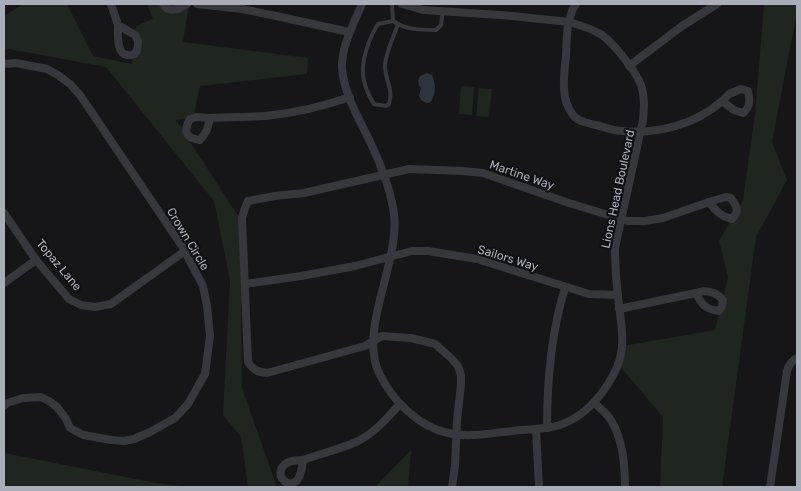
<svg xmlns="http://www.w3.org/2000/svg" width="801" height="491" viewBox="0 0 801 491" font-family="Rubik,sans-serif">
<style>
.green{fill:#1e261f}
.water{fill:#2c353c}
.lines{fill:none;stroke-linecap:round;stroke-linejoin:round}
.lane{stroke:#37383d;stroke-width:4}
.street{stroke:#37383d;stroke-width:8}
.labels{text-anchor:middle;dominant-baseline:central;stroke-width:4.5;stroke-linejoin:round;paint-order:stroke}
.street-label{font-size:12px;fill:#a8adb8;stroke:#111113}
</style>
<rect width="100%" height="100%" fill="#161618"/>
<g class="green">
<polygon points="23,4 67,4 93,56 132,64 136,26 153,19 147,4 189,4 183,42 308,58 307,74 200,86 193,118 176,120 240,219 242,388 277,487 248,487 241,437 223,415 230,280 214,201 106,67 4,48 4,16"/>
<polygon points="764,4 797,4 797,12 772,142 787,180 756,237 722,487 660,487 663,417 619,365 623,346 715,330 728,277 719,241 743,200 755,114"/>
<polygon points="461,86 474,87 472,115 459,114"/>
<polygon points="479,88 492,89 489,117 476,116"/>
<polygon points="411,450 408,487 369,487 376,486"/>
<polygon points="4,453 156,483 189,487 4,487"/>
</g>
<path class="water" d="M427,73L432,75C436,85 436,92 431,102L427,103L422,101L419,96L421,88C415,81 419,75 427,73Z"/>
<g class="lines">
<g class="lane">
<path d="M392,4L393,21C406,30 421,30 436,30L441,25L443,11"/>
<path d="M393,21L378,24C374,30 372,35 369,42C360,66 360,82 374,104L386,106L389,104C394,90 385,80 385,66C385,54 394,36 398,24"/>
</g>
<g class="street">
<polyline points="111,4 118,25"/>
<path d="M163,4C169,14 179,9 187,4"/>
<polyline points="197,4 242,9 281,17 349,32"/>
<path d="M362,4C354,23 341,47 342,68C344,96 361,121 372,146C381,165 389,187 393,207C404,258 356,329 380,375C393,401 419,427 448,433C468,438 491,433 512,431C530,429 551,430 567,422C589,413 608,388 617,367C627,345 620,319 618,296C616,280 615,264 615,248L643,120C644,108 645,96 641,85C635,70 615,45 602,35C592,29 580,25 569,22L512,16L423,10L402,4"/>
<path d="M576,4C566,18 567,39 566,56C564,75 560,99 573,115C578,122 588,123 596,125C605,127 614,131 622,131C658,134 695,125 722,101"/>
<path d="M118,25L135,35L138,41C138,44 138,50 136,52C131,58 122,55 120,49C117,41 118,33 118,25Z"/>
<polyline points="4,64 16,63 47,69 58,75 70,84 80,95 182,246 203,286 207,306 210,335 205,374 188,404 175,418 150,432 134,439 124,441 111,440 83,435 70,428 66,419 57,407 49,401 41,397 23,398 7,403 4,406"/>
<polyline points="629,66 682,26 717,4"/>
<path d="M741,89L748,91C750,100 751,106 743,113L734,110L722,101L729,94Z"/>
<path d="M196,117L210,118C208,127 207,133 200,140C185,138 183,131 190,119Z"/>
<path d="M210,118C228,117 247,117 265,116C294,113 322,107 350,97"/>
<path d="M726,197L731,198C737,207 740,210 732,219C721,217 715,210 709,202Z"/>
<polyline points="4,213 36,260 69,299 81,305 95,307 111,304 185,251"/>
<polyline points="4,283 36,260"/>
<polyline points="245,284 301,276 355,266 412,251 428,251 477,259 589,294 618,295"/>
<path d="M703,291C711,291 718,294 723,300L722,306L719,311C705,309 702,305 696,293Z"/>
<polyline points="619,309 696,293"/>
<path d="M594,402C598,407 604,411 608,416C623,435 625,464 625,487"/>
<path d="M547,428C547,380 551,333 565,288"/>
<polyline points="536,429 539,487"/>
<path d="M303,460C320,454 340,449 356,442C374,434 387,418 400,404"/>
<path d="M303,460C302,466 302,473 298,479C290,491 273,476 284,465C289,460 297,460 303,460Z"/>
<path d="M452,487L455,466L457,420L461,385V375L458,366L451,358L435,344L411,338L382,336L365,346L267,373C258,372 253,370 248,362L242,218L245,208L248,201L275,196L304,193L409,169L463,171L483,173L569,203L628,221H645L663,218L709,202"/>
<path d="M770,487L787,371C789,365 791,361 797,358"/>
</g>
</g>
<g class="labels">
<g class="street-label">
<text transform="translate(522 175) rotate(19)">Martine Way</text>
<text transform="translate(618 189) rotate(-78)">Lions Head Boulevard</text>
<text transform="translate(188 239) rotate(59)">Crown Circle</text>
<text transform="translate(508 258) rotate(17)">Sailors Way</text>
<text transform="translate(59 265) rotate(50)">Topaz Lane</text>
</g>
</g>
<rect width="801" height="491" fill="none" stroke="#a8adb8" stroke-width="10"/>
</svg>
